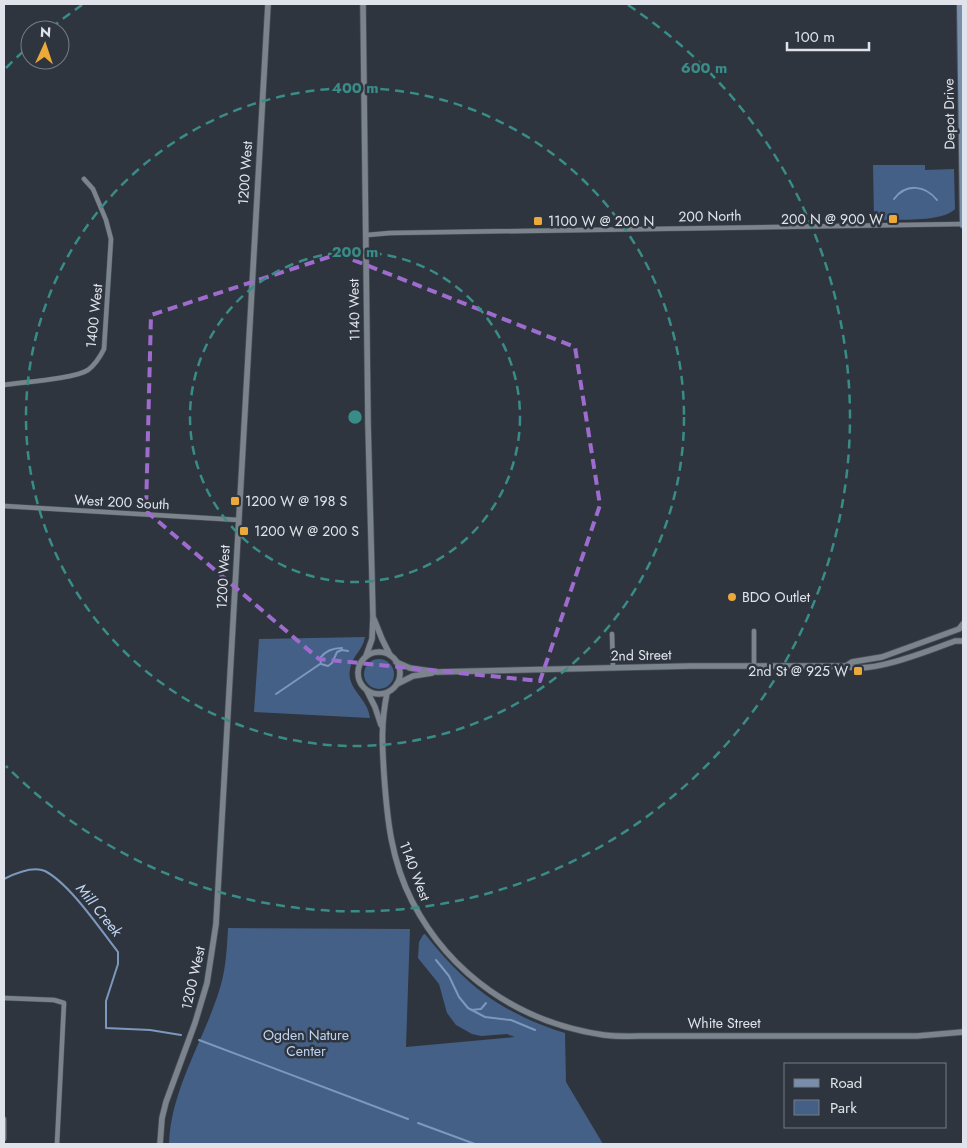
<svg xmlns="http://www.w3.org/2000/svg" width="967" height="1148" viewBox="0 0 967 1148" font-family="Jost,sans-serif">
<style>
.green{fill:#446086}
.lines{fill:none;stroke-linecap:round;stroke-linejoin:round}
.stream{stroke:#7c98be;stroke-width:2}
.minor-casing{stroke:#4b5158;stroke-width:5.5}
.tertiary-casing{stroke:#4b5158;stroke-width:7}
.secondary-casing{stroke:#4b5158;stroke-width:8}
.minor{stroke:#7b838d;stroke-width:4.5}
.tertiary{stroke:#7b838d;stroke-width:5.5}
.secondary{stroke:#778eac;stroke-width:6}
.marked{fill:none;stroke:#9e6cce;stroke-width:4;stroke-dasharray:10 6;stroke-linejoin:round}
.ring{fill:none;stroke:#398c87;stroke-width:2.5;stroke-dasharray:9 6}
.poi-dot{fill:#eba93a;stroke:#2f353e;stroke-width:2}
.labels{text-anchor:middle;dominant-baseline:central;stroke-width:5;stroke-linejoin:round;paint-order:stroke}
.street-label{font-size:14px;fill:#e0e4ea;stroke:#2f353e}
.poi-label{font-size:14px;fill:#e0e4ea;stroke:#2f353e;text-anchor:start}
.park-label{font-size:14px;fill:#bed4f2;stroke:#2f353e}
.water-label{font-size:15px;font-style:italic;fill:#c0d6f5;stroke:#2f353e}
.centre{fill:#398c87;stroke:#2f353e;stroke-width:2.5}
.ring-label{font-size:15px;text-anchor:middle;font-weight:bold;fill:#398c87;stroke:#2f353e;stroke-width:5;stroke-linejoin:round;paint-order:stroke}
</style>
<rect width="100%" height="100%" fill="#2f353e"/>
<g class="green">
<path d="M873,165H925V170L954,169L955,209C942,223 893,219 874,220Z"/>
<path d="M365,637C363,650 352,656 350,669C346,689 368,698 370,718L254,712L259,639Z"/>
<circle cx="379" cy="674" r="15"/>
<path d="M228,928L410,929L406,1047L515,1037L507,1034L481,1036L472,1034L456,1025L447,1013L439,984L418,958L419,942L423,935L425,934C465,985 503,1014 565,1033L566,1082L603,1144H169C171,1088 204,1041 220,988C226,969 227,947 228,928Z"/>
</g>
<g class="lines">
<g class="stream">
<path d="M894,199C906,183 925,185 937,200"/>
<path d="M342,648C333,648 326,650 320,658L321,664L328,666L332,663L337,652L342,650L348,651"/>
<polyline points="276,694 320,664"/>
<path d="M4,879C14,874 33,866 45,871C70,884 100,929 118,952V964L106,1001V1028L150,1030L181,1035"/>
<polyline points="436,960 449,976 459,997 468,1008 485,1017 511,1020 535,1030"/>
<polyline points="471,1010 481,1009 486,1003"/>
<polyline points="199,1040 408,1119"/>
<polyline points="418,1123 475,1144"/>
</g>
<g class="minor-casing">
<g id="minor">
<polyline points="367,235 390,233 963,224"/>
<path d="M4,385C23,382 74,379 88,370C96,364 100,357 104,349L111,239L106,220L93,189L84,179"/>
<polyline points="4,506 239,520"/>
<polyline points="754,631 754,665"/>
<polyline points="612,634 613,668"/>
<polyline points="4,998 54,1000 64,1003 57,1144"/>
<polyline points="4,1119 4,1139"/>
</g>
</g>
<g class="tertiary-casing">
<g id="tertiary">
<polyline points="363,4 368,423 373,617 372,639 366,656"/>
<polyline points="374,619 382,639 390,655"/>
<circle cx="379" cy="673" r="21"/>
<path d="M396,662L410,668L437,672L691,666H846C869,675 931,650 955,641H963"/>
<polyline points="846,666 852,662 882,657 959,629 963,624"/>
<polyline points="397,684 413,676 432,673"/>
<polyline points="367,691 375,707 381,725"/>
<path d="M387,693C381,723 382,744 384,774C387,818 391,860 412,901C450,975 520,1023 604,1035C619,1037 635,1036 650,1036C676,1036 701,1036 727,1036C790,1036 854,1036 917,1036L963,1032"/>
<polyline points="160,1144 162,1118 166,1102 195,1023 207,983 216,924 268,4"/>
</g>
</g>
<g class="secondary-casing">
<polyline id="secondary" points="960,4 963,225"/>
</g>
<use href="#minor" class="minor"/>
<use href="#tertiary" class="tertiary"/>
<use href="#secondary" class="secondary"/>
</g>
<path class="marked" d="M338,254L575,347L600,505L540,681L319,659L146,511L151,315Z"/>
<g class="ring">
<circle cx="355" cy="417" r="165"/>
<circle cx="355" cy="417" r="329"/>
<path d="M6 68A494 494 0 0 1 28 47M51 28A494 494 0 0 1 82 5M628 5A494 494 0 1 1 6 766"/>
</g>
<g class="poi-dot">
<rect x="888" y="214" width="10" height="10" rx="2.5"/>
<rect x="533" y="216" width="10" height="10" rx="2.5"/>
<rect x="230" y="496" width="10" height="10" rx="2.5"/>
<rect x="239" y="526" width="10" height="10" rx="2.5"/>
<circle cx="732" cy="597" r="5"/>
<rect x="853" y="666" width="10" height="10" rx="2.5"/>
</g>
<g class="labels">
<g class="street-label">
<text transform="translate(949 114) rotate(-91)">Depot Drive</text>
<text transform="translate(245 173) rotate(-86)">1200 West</text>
<text transform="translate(710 216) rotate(-1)">200 North</text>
<text transform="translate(354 310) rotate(-91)">1140 West</text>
<text transform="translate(94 316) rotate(-84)">1400 West</text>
<text transform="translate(122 502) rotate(3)">West 200 South</text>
<text transform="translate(223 577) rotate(-87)">1200 West</text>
<text transform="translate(641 655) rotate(-1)">2nd Street</text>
<text transform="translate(415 871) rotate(69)">1140 West</text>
<text transform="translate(193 978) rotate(-77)">1200 West</text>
<text x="724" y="1023">White Street</text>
</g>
<g class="poi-label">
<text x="883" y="219" text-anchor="end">200 N @ 900 W</text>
<text x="548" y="221">1100 W @ 200 N</text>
<text x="245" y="501">1200 W @ 198 S</text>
<text x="254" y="531">1200 W @ 200 S</text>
<text x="742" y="597">BDO Outlet</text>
<text x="848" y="671" text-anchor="end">2nd St @ 925 W</text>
</g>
<g class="park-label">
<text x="306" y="1035">Ogden Nature<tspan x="306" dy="16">Center</tspan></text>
</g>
<g class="water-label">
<text transform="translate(99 910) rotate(51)">Mill Creek</text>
</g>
</g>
<circle cx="355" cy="417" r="8" class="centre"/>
<g class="ring-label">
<text x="704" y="73">600 m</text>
<text x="355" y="93">400 m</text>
<text x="355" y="257">200 m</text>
</g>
<rect width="967" height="1148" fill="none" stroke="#e0e4ea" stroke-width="10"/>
<rect x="784" y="1063" width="162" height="65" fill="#2f353e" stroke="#767b83"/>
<rect x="794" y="1079" width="25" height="8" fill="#778eac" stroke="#767b83"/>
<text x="830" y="1088" font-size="15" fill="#e0e4ea">Road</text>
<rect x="794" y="1100" width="25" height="15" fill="#446086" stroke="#767b83"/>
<text x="830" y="1113" font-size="15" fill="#e0e4ea">Park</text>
<g transform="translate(45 45) rotate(3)"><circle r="24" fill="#2f353e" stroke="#767b83"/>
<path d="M0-4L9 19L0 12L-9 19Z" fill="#eba93a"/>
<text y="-8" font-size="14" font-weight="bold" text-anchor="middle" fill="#e0e4ea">N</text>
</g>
<path d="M787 42v8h82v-8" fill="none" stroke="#e0e4ea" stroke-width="2.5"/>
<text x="794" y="42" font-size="15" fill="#e0e4ea" stroke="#2f353e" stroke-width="4" paint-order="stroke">100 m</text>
</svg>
